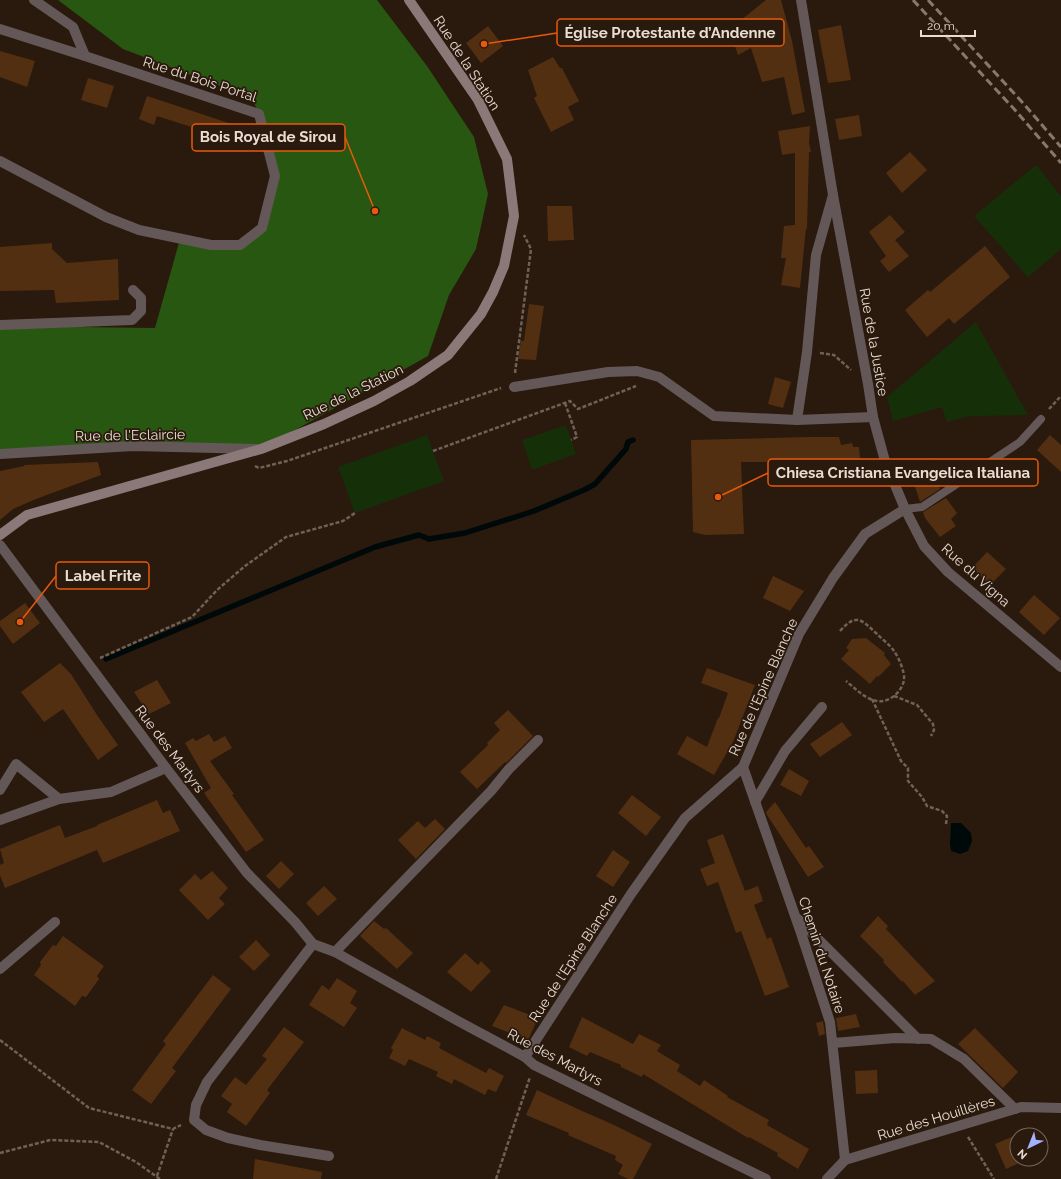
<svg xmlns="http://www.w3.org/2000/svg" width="1061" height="1179" viewBox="0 0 1061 1179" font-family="Raleway,sans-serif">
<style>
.green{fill:#153009}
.forest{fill:#285711}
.water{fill:#00090a}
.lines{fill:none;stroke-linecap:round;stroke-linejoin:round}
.stream{stroke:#00090a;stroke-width:5.5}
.building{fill:#532f12}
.path{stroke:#706156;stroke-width:2.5;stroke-dasharray:4 2;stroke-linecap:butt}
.service{stroke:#635758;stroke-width:8}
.minor{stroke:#635758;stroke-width:10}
.tertiary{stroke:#635758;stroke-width:10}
.secondary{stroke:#8b7879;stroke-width:10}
.rail{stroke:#87786e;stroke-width:3;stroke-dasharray:8 4;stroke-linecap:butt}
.labels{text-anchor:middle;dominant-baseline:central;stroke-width:3.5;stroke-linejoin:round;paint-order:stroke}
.street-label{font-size:14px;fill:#e8dcd3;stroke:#2a190d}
.leader{fill:none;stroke:#e8590c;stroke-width:1.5}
.callout-dot{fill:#e8590c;stroke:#2a190d;stroke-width:1.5}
.callout{fill:#2a190d;stroke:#e8590c;stroke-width:1.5}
.callout-label{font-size:15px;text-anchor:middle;font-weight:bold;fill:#e8dcd3}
</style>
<rect width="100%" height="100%" fill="#2a190d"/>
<g class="green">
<polygon points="1036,165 1061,196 1061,249 1028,277 974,216"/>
<polygon points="976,322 1028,415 970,416 947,422 942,407 893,421 887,397"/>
<polygon points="566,425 576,454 532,470 522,440"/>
<polygon points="427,435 444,481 355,513 338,467"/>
</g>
<polygon class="forest" points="58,0 377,0 427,66 474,137 488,194 476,249 449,295 428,356 261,449 133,446 0,454 0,326 155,328 180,239 240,245 262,228 275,176 259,114 252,98 123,49"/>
<polygon class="water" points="951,823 961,823 971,833 972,841 968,851 960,854 951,851 950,844"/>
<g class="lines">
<polyline class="stream" points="106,659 375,547 419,535 429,539 465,533 534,511 584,490 595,484 626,449 628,442 633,440"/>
</g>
<g class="building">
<polygon points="766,0 781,0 792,41 805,112 792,115 784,77 762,82 751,48 738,55 732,37 741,20"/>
<polygon points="841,25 851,80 828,83 818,30"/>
<polygon points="488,26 503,46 481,63 466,43"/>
<polygon points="0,51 35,61 27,87 0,77"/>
<polygon points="553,57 560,68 562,68 579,101 568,107 574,120 551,132 534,98 537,96 528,70"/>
<polygon points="88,78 114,86 107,108 81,100"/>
<polygon points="147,96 247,129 242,143 157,116 154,125 139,119"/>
<polygon points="859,115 862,136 839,140 835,119"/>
<polygon points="810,126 809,143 811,152 809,152 807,229 806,228 800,288 781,285 786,258 781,258 784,226 795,225 795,153 782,155 778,131"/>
<polygon points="910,152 927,170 902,193 886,173"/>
<polygon points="547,206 572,206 574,240 548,241"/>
<polygon points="890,215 905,232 895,240 909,256 889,272 880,261 886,256 869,232"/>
<polygon points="52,243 52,249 67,263 118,259 119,300 56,303 54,290 0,291 0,247"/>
<polygon points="985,246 1010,277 954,324 949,318 927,337 905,310 928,290 930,292"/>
<polygon points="529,304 544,306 536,360 518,359 521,341 524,341"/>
<polygon points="775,377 791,382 783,408 768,404"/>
<polygon points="1050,435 1061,445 1061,472 1037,450"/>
<polygon points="808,437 839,437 841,445 852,443 853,447 859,447 861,468 841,470 841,462 741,462 744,534 705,535 693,532 691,440"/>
<polygon points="930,458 940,489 920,502 908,465"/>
<polygon points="98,462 101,475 36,499 13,509 0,520 0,471 24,466 24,465"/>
<polygon points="946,498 957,513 951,519 956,526 940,537 925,518 923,512"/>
<polygon points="987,552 1006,569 990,585 972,568"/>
<polygon points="773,576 804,591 790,611 763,598"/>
<polygon points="1034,595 1060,618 1044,635 1019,612"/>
<polygon points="25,603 40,623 13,644 0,626 0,621"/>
<polygon points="866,638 885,653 884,655 891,664 878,677 877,676 870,684 841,659 849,650 846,648 852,639"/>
<polygon points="60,663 71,674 97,715 118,745 98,760 63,709 44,722 21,692"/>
<polygon points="707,668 755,685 733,742 714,775 677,754 687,736 707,747 718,718 719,718 728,693 701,683"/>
<polygon points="157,680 171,703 149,714 134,692"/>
<polygon points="508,710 533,736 506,763 505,762 477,789 460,772 488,745 487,743 500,730 494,723"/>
<polygon points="842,722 852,735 820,757 810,744"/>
<polygon points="209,734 214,742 225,736 232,748 210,761 234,794 232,795 264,840 246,852 204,793 211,788 185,743 193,738 196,741"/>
<polygon points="789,769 809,781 801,796 780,785"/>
<polygon points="632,795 661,817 646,836 618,813"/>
<polygon points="157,800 163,813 170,810 180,831 103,863 97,850 5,888 0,875 0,865 4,863 0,849 60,825 65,838 97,826 97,825"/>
<polygon points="775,802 806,848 809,846 824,867 808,877 767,815 766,812"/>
<polygon points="435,819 445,829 416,859 398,840 418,821 425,828"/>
<polygon points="723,834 745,891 758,886 763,901 754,905 767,939 771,937 789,987 765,996 741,931 736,933 718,882 707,886 700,869 715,863 707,840"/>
<polygon points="613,850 630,862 613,887 596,876"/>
<polygon points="281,861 294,874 279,889 266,876"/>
<polygon points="212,871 228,888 219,898 225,904 208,920 179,890 195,874 201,880"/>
<polygon points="324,886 337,899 318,916 306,903"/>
<polygon points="878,916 888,926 886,929 935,981 915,995 903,981 902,982 883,962 884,960 860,936"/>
<polygon points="374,921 384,929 386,928 413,953 397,969 360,936"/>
<polygon points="63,936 104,966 97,976 99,979 86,997 82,996 75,1006 34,975 41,965 40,962 53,945 56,946"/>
<polygon points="256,940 270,955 254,971 239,957"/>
<polygon points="465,953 478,965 481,961 491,971 471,992 447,972"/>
<polygon points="213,975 231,989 172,1068 176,1071 151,1104 132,1090 166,1044 163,1041"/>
<polygon points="337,978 357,991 350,1003 357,1008 344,1027 309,1005 322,985 329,990"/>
<polygon points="504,1005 538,1018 528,1040 492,1026"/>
<polygon points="856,1014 860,1027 838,1031 836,1018"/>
<polygon points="582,1017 633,1044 639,1034 661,1045 657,1051 680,1065 677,1071 700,1086 704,1080 728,1096 727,1097 769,1120 767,1125 809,1149 798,1169 777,1156 778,1153 749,1137 748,1138 643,1074 642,1077 621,1067 621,1065 590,1052 587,1056 569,1047"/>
<polygon points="823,1021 825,1034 819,1036 816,1023"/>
<polygon points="284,1027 304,1042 267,1090 270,1093 246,1126 227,1112 232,1104 221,1096 235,1077 246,1085 267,1059 262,1056"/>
<polygon points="402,1028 425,1040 427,1036 441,1043 439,1048 486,1073 489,1068 504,1076 496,1092 488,1089 485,1095 454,1079 452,1084 436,1076 438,1072 409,1059 405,1066 389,1058 393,1050 391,1048"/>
<polygon points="975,1028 1018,1072 1003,1088 958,1044"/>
<polygon points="877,1070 878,1093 856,1094 855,1071"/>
<polygon points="537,1090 580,1110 614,1125 652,1144 633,1179 628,1179 618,1174 623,1165 615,1160 616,1156 568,1135 569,1133 526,1115"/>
<polygon points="1021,1133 1022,1135 1017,1135 1017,1159 1028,1159 1006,1169 995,1144"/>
<polygon points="255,1159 322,1172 321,1179 253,1179"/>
</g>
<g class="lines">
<g class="path">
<polyline points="820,353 834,355 851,370"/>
<polyline points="515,373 531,249 524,235"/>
<polyline points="565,403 577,437 571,440"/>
<polyline points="1049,409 1061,396"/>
<polyline points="433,451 570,401 578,409 636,386"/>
<polyline points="255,466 259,468 287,461 501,388"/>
<path d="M840,631C856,613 861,619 877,634C882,639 890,645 894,651C899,658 905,672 904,680C902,692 889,703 877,701C865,699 856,689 846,681"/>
<polyline points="100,658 192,617 217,590 245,566 286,537 343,521 355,513"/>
<polyline points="894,696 917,705 933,724 934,730 931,736"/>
<polyline points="872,699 901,761 908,768 908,781 922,797 927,806 942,811 947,816 946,824"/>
<polyline points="0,1040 89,1108 173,1129 181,1125"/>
<polyline points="968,1137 994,1179"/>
<polyline points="0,1153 50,1140 99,1142 136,1162 160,1179"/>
<polyline points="157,1176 173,1129"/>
<polyline points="496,1179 530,1077"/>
</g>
<polyline class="service" points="905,509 922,507 1020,442 1041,419"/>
<g class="minor">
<polyline points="34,0 73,27 85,56"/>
<polyline points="0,29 85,56 259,114 275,176 262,228 240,245 211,245 139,230 106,217 0,161"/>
<polyline points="0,325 132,320 141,311 141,298 133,290"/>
<polyline points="514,387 608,372 637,371 659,377 714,416 797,420 873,417"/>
<polyline points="797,420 807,352 816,255 833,195"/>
<polyline points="0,545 166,768 247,873 295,922 313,944 335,952 458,1021 525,1057 534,1065 766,1179"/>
<polyline points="743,767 801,933 830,1022 845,1160"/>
<polyline points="0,790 16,764 59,799"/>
<polyline points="755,802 785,751 822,707"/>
<polyline points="0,820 59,799 111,792 166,768"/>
<polyline points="798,919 918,1039"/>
<polyline points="313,944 207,1082 196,1105 194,1120 206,1130 228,1138 260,1145 329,1156"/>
<polyline points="335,952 491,791 509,769 538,740"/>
<polyline points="0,969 55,922"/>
<polyline points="833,1043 895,1038 931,1039 964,1059 1015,1109"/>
<polyline points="525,1057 631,894 685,818 743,767 799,634 833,578 865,534 905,509"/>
<polyline points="827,1179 845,1160 1021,1107 1061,1108"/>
</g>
<g class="tertiary">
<polyline points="801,0 833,195 868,384 873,417 885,461 905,509 924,546 948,572 1061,667"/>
<polyline points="0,454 133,446 257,449"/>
</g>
<polyline class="secondary" points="0,535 27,515 261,449 324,424 374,401 410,381 448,355 481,314 493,292 504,266 514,216 507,159 478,100 409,0"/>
<g class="rail">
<polyline points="913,0 1015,110 1061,163"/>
<polyline points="928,0 1023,103 1061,147"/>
</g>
</g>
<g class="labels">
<g class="street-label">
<text transform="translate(467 63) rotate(57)">Rue de la Station</text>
<text transform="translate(200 79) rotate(18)">Rue du Bois Portal</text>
<text transform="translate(874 342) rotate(80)">Rue de la Justice</text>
<text transform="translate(353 392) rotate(-26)">Rue de la Station</text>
<text transform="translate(130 435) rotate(-1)">Rue de l'Eclaircie</text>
<text transform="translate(976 575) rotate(42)">Rue du Vigna</text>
<text transform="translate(763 687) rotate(-66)">Rue de l'Epine Blanche</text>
<text transform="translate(170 749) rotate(53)">Rue des Martyrs</text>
<text transform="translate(822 955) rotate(72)">Chemin du Notaire</text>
<text transform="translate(573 958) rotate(-57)">Rue de l'Epine Blanche</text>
<text transform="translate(555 1057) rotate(28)">Rue des Martyrs</text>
<text transform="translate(936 1118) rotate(-17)">Rue des Houillères</text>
</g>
</g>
<path class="leader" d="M484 44L557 33M375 211L345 137M718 497L768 473M20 622L56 576"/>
<g class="callout-dot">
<circle cx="484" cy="44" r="4"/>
<circle cx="375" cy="211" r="4"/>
<circle cx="718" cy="497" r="4"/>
<circle cx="20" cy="622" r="4"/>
</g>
<g class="callout">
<rect x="557" y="19" width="227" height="27" rx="4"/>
<rect x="192" y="124" width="153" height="27" rx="4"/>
<rect x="768" y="459" width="270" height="27" rx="4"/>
<rect x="56" y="562" width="93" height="27" rx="4"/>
</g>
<g class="callout-label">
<text x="670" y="38">Église Protestante d’Andenne</text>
<text x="268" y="142">Bois Royal de Sirou</text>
<text x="903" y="478">Chiesa Cristiana Evangelica Italiana</text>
<text x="103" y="581">Label Frite</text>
</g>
<g transform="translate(1029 1147) rotate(223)"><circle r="19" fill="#2a190d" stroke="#76675c"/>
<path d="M0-3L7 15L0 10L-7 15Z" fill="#a2b2fd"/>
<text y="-6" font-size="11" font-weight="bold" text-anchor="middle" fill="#e8dcd3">N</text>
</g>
<path d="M921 30v6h54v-6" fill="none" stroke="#e8dcd3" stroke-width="2"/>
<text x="927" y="30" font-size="12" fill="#e8dcd3" stroke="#2a190d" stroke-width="3" paint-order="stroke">20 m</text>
</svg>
